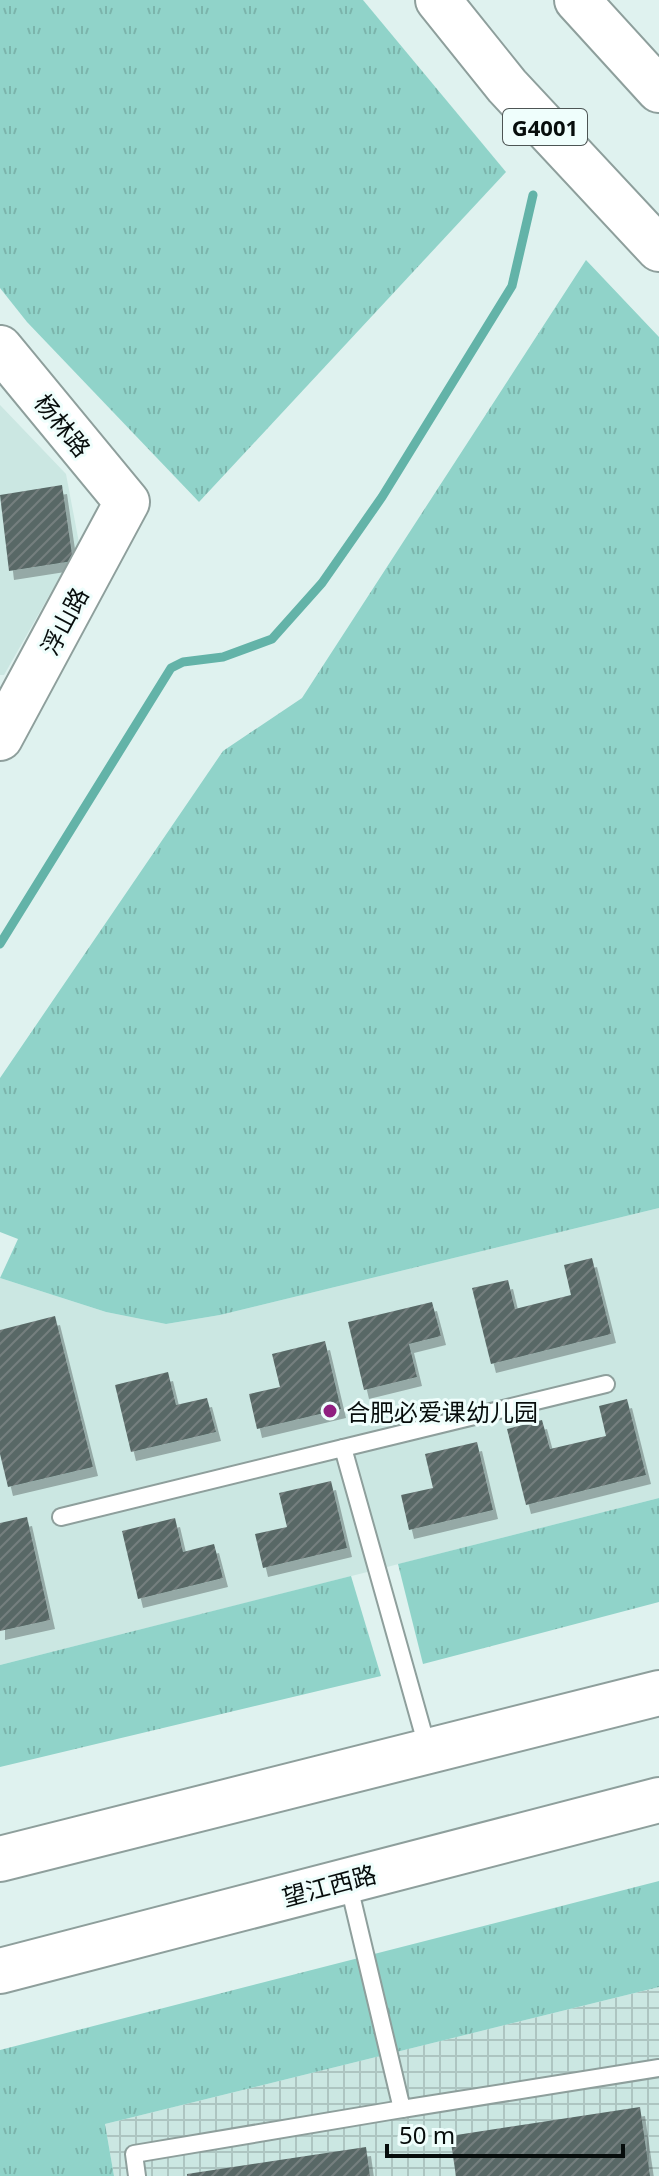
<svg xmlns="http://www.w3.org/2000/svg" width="659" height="2176" viewBox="0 0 659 2176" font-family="'Noto Sans','Noto Sans SC',sans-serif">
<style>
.built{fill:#cbe7e2}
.industrial{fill:url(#industrial-grid)}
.grass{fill:url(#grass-tufts)}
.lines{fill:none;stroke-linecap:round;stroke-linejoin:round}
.stream{stroke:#63b3a8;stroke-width:9}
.building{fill:url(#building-hatch);filter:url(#shadow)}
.lane-casing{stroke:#8e9f9c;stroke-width:20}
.secondary-casing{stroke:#8e9f9c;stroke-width:48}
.primary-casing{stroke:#8e9f9c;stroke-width:48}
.highway-casing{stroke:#8e9f9c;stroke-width:48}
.lane{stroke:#fff;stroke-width:16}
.secondary{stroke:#fff;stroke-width:44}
.primary{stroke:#fff;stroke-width:44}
.highway{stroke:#fff;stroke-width:44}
.poi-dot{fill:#901f80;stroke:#effefc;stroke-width:3}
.labels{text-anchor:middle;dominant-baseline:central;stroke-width:6;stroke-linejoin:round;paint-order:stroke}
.shield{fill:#effefc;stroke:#4d5554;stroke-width:2}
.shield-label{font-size:22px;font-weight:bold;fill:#070d0c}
.street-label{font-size:24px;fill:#070d0c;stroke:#effefc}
.poi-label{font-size:24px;fill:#070d0c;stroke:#effefc;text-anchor:start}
</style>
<defs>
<pattern id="industrial-grid" width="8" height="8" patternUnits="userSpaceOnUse" patternTransform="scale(2)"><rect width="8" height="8" fill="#cbe7e2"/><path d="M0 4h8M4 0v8" fill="none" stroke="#adc5c1"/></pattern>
<pattern id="grass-tufts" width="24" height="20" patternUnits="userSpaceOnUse" patternTransform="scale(2)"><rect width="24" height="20" fill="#90d3c9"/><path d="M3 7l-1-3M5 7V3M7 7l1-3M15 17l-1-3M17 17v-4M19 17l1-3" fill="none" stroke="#7bb4ab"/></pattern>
<pattern id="building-hatch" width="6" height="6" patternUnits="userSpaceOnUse" patternTransform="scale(2)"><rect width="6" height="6" fill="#586866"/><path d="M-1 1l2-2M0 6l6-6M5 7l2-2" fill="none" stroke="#747f7e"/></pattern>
<filter id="shadow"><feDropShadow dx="5" dy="9" stdDeviation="0" flood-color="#0004"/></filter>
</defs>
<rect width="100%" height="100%" fill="#dff2ef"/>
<g class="built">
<polygon points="0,405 66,474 79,543 4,675 0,675"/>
<polygon points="659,1208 659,1498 0,1665 0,1278 106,1312 166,1324 220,1315"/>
</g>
<polygon class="industrial" points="659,1987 659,2176 114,2176 105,2124"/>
<g class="grass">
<polygon points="0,0 363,0 506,172 199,502 27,322 0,288"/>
<polygon points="586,260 659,337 659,1208 220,1315 166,1324 106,1312 0,1278 18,1239 0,1232 0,1078 223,751 302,698"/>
<polygon points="659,1498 659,1602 423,1664 398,1564"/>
<polygon points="351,1576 381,1676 0,1767 0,1665"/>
<polygon points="659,1881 659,1987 105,2124 114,2176 0,2176 0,2050"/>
</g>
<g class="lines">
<polyline class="stream" points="0,944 171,668 183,662 223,657 272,639 322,583 382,497 512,286 533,195"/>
</g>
<g class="building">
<polygon points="62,485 73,561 9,571 0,495"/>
<polygon points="592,1258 611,1334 491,1364 472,1288 508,1280 515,1309 571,1295 564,1265"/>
<polygon points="432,1302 441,1336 409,1344 417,1377 364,1390 348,1322"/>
<polygon points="55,1316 93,1467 8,1487 0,1454 0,1330"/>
<polygon points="325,1341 341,1409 257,1429 249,1394 280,1387 272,1354"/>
<polygon points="168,1372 176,1405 207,1398 216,1432 131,1452 115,1385"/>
<polygon points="627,1399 646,1475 526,1505 507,1429 542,1420 550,1449 606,1436 599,1406"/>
<polygon points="477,1442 493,1510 409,1530 401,1495 433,1488 425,1454"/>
<polygon points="331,1481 347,1548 263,1568 255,1534 287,1527 279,1493"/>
<polygon points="27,1517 50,1620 0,1631 0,1523"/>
<polygon points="175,1518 183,1552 214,1544 223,1578 138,1599 122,1531"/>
<polygon points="640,2107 650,2176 456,2176 450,2136"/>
<polygon points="366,2147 370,2176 187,2176 187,2174"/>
</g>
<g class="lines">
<g class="lane-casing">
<g id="lane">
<polyline points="343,1448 606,1384"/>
<polyline points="61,1517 343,1448 428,1750"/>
<polyline points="348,1882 402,2109 659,2068"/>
<polyline points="137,2176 134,2154 402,2109"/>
</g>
</g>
<g class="secondary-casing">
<polyline id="secondary" points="0,348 127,502 0,738"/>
</g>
<g class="primary-casing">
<g id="primary">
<polyline points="0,1859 659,1693"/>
<polyline points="0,1971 659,1800"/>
</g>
</g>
<g class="highway-casing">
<g id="highway">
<polyline points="438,0 507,86 659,249"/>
<polyline points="577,0 659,90"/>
</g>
</g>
<use href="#lane" class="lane"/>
<use href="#secondary" class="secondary"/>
<use href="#primary" class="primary"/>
<use href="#highway" class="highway"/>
</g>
<circle class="poi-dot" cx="330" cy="1411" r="8"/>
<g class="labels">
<rect class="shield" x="503" y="109" width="84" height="36" rx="6"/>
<g class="shield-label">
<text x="545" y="127">G4001</text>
</g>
<g class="street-label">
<text transform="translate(63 425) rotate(51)">杨林路</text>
<text transform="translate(64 621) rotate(-62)">浮山路</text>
<text transform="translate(329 1885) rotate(-15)">望江西路</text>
</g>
<g class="poi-label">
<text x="346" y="1411">合肥必爱课幼儿园</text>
</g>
</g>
<path d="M387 2144v12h236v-12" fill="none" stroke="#070d0c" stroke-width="4"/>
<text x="399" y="2144" font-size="24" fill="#070d0c" stroke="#effefc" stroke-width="6" paint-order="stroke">50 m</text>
</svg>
